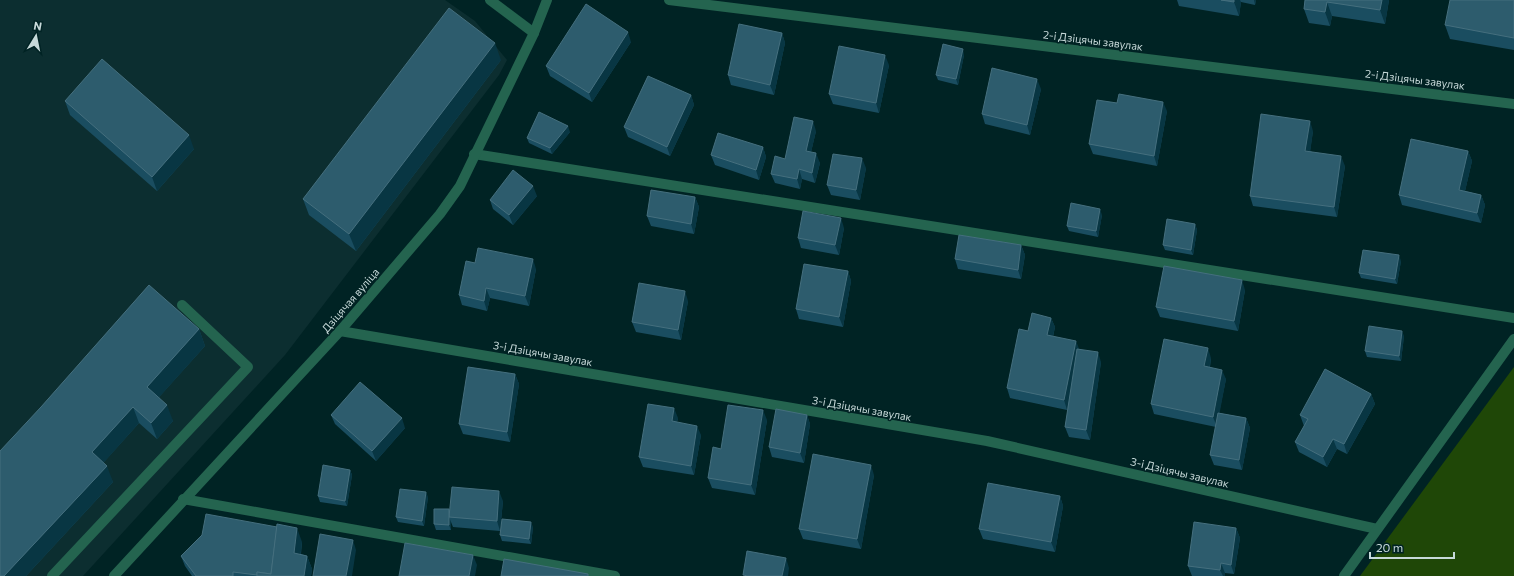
<svg xmlns="http://www.w3.org/2000/svg" width="1514" height="576" viewBox="0 0 1514 576" font-family="Commissioner,sans-serif">
<style>
.built{fill:#0c2e30}
.green{fill:#1f4707}
.lines{fill:none;stroke-linecap:round;stroke-linejoin:round}
.minor{stroke:#24644f;stroke-width:10}
.wall{fill:#1a4d60}
.shaded-wall{fill:#083643}
.building{fill:#2d5c6d;stroke:#456f7e}
.labels{text-anchor:middle;dominant-baseline:central;stroke-width:3;stroke-linejoin:round;paint-order:stroke}
.street-label{font-size:11px;fill:#c7d9d9;stroke:#002324}
</style>
<rect width="100%" height="100%" fill="#002324"/>
<polygon class="built" points="0,0 445,0 475,21 507,60 499,75 285,355 83,576 0,576"/>
<polygon class="green" points="1514,367 1514,576 1360,576"/>
<g class="lines">
<g class="minor">
<polyline points="490,0 534,33"/>
<polyline points="669,0 1514,104"/>
<polyline points="474,154 1514,318"/>
<polyline points="340,331 987,441 1377,529"/>
<polyline points="183,499 615,576"/>
<polyline points="52,576 248,367 182,305"/>
<polyline points="114,576 340,331 440,214 460,186 534,33 547,0"/>
<polyline points="1344,576 1514,339"/>
</g>
</g>
<g class="wall">
<polygon points="1177,0 1256,0 1255,5 1241,2 1239,16 1179,6"/>
<polygon points="1305,0 1389,0 1385,24 1332,16 1330,26 1309,23 1304,9"/>
<polygon points="1514,0 1514,50 1450,39 1445,25"/>
<polygon points="782,33 785,43 774,95 731,85 728,75"/>
<polygon points="631,42 592,102 550,76 546,66"/>
<polygon points="964,55 958,85 938,80 936,75"/>
<polygon points="501,60 356,251 309,215 303,199"/>
<polygon points="889,65 879,113 833,104 829,94"/>
<polygon points="1041,89 1030,135 985,124 982,114"/>
<polygon points="691,95 694,105 670,156 628,137 624,127"/>
<polygon points="65,101 194,149 157,191 70,115"/>
<polygon points="1167,111 1157,166 1093,154 1089,144"/>
<polygon points="816,131 811,152 820,163 815,183 802,179 800,189 775,183 771,174"/>
<polygon points="1313,131 1310,151 1345,166 1337,217 1253,206 1250,196"/>
<polygon points="570,132 552,154 529,143 527,138"/>
<polygon points="763,147 766,157 759,180 715,165 711,155"/>
<polygon points="1468,151 1472,161 1465,191 1481,195 1485,205 1481,223 1402,205 1399,195"/>
<polygon points="866,168 860,200 831,195 827,185"/>
<polygon points="537,196 513,225 493,209 490,200"/>
<polygon points="695,197 699,207 694,234 651,226 647,216"/>
<polygon points="1102,215 1098,237 1069,231 1067,226"/>
<polygon points="1195,224 1197,230 1193,255 1165,250 1163,245"/>
<polygon points="844,228 839,255 801,248 798,238"/>
<polygon points="1021,245 1025,255 1021,279 958,269 955,259"/>
<polygon points="1401,261 1397,284 1361,278 1359,273"/>
<polygon points="475,263 536,269 529,306 490,298 487,311 462,305 459,295"/>
<polygon points="848,271 851,281 843,327 799,319 796,309"/>
<polygon points="1245,290 1238,331 1160,317 1156,307"/>
<polygon points="688,301 681,340 636,332 632,322"/>
<polygon points="1051,318 1055,327 1053,337 1079,349 1101,362 1090,440 1069,437 1065,427 1069,403 1067,410 1010,398 1007,388 1028,331"/>
<polygon points="199,329 205,346 159,397 173,421 157,439 139,423 103,463 113,482 26,576 0,576 0,451"/>
<polygon points="1404,336 1401,361 1367,357 1365,351"/>
<polygon points="1211,358 1210,367 1226,379 1219,413 1246,418 1250,428 1242,470 1214,465 1210,455 1216,427 1154,414 1151,404"/>
<polygon points="515,374 519,384 510,442 463,434 459,424"/>
<polygon points="1371,394 1375,404 1347,454 1337,449 1327,467 1299,452 1295,442 1304,426 1300,415"/>
<polygon points="331,415 405,428 376,461 335,424"/>
<polygon points="807,415 810,424 804,463 772,457 769,447"/>
<polygon points="678,418 677,422 701,435 694,475 643,467 639,457"/>
<polygon points="767,420 755,495 712,488 708,478 721,449"/>
<polygon points="350,470 352,475 347,506 320,502 318,496"/>
<polygon points="874,475 861,549 803,539 799,529"/>
<polygon points="1060,496 1063,506 1055,552 983,539 979,529"/>
<polygon points="428,497 424,526 398,522 396,517"/>
<polygon points="503,501 500,531 453,527 451,522 451,530 436,530 434,524 449,509 450,511"/>
<polygon points="533,527 531,544 502,541 500,535"/>
<polygon points="1236,528 1240,538 1234,574 1225,573 1225,576 1192,576 1188,566"/>
<polygon points="202,535 302,542 301,554 307,556 312,569 311,576 192,576 185,566 181,556"/>
</g>
<g class="shaded-wall">
<polygon points="1234,0 1240,0 1241,2 1239,16 1234,2"/>
<polygon points="1254,0 1256,0 1255,5"/>
<polygon points="1382,0 1389,0 1385,24 1380,10"/>
<polygon points="1327,2 1332,16 1330,26 1325,12"/>
<polygon points="628,32 631,42 592,102 589,93"/>
<polygon points="782,33 785,43 774,95 770,85"/>
<polygon points="495,43 501,60 356,251 349,234"/>
<polygon points="963,49 964,55 958,85 956,79"/>
<polygon points="885,55 889,65 879,113 876,103"/>
<polygon points="1037,79 1041,89 1030,135 1027,125"/>
<polygon points="691,95 694,105 670,156 667,147"/>
<polygon points="1163,102 1167,111 1157,166 1154,156"/>
<polygon points="813,121 816,131 809,161 806,151"/>
<polygon points="1310,121 1313,131 1309,161 1305,151"/>
<polygon points="568,126 570,132 552,154 550,148"/>
<polygon points="189,135 194,149 157,191 152,177"/>
<polygon points="763,147 766,157 759,180 756,170"/>
<polygon points="1468,151 1472,161 1463,200 1459,190"/>
<polygon points="816,153 820,163 815,183 812,173"/>
<polygon points="1341,156 1345,166 1337,217 1334,207"/>
<polygon points="862,158 866,168 860,200 856,190"/>
<polygon points="799,169 802,179 800,189 797,179"/>
<polygon points="533,186 537,196 513,225 509,215"/>
<polygon points="1481,195 1485,205 1481,223 1477,213"/>
<polygon points="695,197 699,207 694,234 691,224"/>
<polygon points="1100,209 1102,215 1098,237 1096,231"/>
<polygon points="841,218 844,228 839,255 835,245"/>
<polygon points="1195,224 1197,230 1193,255 1191,250"/>
<polygon points="1021,245 1025,255 1021,279 1018,270"/>
<polygon points="1399,255 1401,261 1397,284 1395,279"/>
<polygon points="533,259 536,269 529,306 525,296"/>
<polygon points="848,271 851,281 843,327 839,317"/>
<polygon points="1242,280 1245,290 1238,331 1234,321"/>
<polygon points="486,288 490,298 487,311 484,301"/>
<polygon points="685,291 688,301 681,340 678,330"/>
<polygon points="1051,318 1055,327 1051,345 1047,335"/>
<polygon points="199,329 205,346 153,404 147,387"/>
<polygon points="1402,331 1404,336 1401,361 1399,356"/>
<polygon points="1076,341 1080,351 1067,410 1064,400"/>
<polygon points="1208,348 1211,358 1208,376 1204,366"/>
<polygon points="1098,352 1101,362 1090,440 1086,430"/>
<polygon points="1222,370 1226,379 1217,427 1213,417"/>
<polygon points="515,374 519,384 510,442 507,432"/>
<polygon points="1371,394 1375,404 1347,454 1344,444"/>
<polygon points="167,405 173,421 157,439 151,423"/>
<polygon points="133,407 139,423 98,469 92,452"/>
<polygon points="674,408 678,418 675,431 672,421"/>
<polygon points="763,410 767,420 755,495 751,485"/>
<polygon points="807,415 810,424 804,463 800,453"/>
<polygon points="402,418 405,428 376,461 372,451"/>
<polygon points="1246,418 1250,428 1242,470 1239,460"/>
<polygon points="697,426 701,435 694,475 691,466"/>
<polygon points="1333,439 1337,449 1327,467 1323,457"/>
<polygon points="871,465 874,475 861,549 857,539"/>
<polygon points="107,466 113,482 26,576 4,576"/>
<polygon points="350,470 352,475 347,506 345,501"/>
<polygon points="499,491 503,501 500,531 497,521"/>
<polygon points="426,492 428,497 424,526 422,521"/>
<polygon points="1060,496 1063,506 1055,552 1051,542"/>
<polygon points="449,509 451,514 449,517 451,522 451,530 449,525"/>
<polygon points="531,522 533,527 531,544 529,539"/>
<polygon points="297,528 302,542 299,567 294,553"/>
<polygon points="1236,528 1240,538 1234,574 1231,565"/>
<polygon points="353,540 356,550 352,576 346,576"/>
<polygon points="473,555 477,565 475,576 469,576"/>
<polygon points="307,556 312,569 311,576 304,576"/>
<polygon points="786,558 789,568 788,576 782,576"/>
<polygon points="1221,563 1225,573 1225,576 1223,576 1220,570"/>
</g>
<g class="building">
<polygon points="1221,0 1234,0 1234,2"/>
<polygon points="1305,0 1382,0 1380,10 1327,2 1325,12 1304,9"/>
<polygon points="1450,0 1514,0 1514,38 1445,25"/>
<polygon points="586,4 628,32 589,93 546,66"/>
<polygon points="449,8 495,43 349,234 303,199"/>
<polygon points="739,24 782,33 770,85 728,75"/>
<polygon points="943,44 963,49 956,79 936,75"/>
<polygon points="839,46 885,55 876,103 829,94"/>
<polygon points="102,59 189,135 152,177 65,101"/>
<polygon points="992,68 1037,79 1027,125 982,114"/>
<polygon points="648,76 691,95 667,147 624,127"/>
<polygon points="1119,94 1163,102 1154,156 1089,144 1097,100 1117,103"/>
<polygon points="539,112 568,126 550,148 527,138"/>
<polygon points="1261,114 1310,121 1305,151 1341,156 1334,207 1250,196"/>
<polygon points="794,117 813,121 806,151 816,153 812,173 799,169 797,179 771,174 775,156 785,159"/>
<polygon points="718,133 763,147 756,170 711,155"/>
<polygon points="1411,139 1468,151 1459,190 1481,195 1477,213 1399,195"/>
<polygon points="833,154 862,158 856,190 827,185"/>
<polygon points="513,170 533,186 509,215 490,200"/>
<polygon points="651,190 695,197 691,224 647,216"/>
<polygon points="1071,203 1100,209 1096,231 1067,226"/>
<polygon points="803,211 841,218 835,245 798,238"/>
<polygon points="1167,219 1195,224 1191,250 1163,245"/>
<polygon points="959,235 1021,245 1018,270 955,259"/>
<polygon points="478,248 533,259 525,296 486,288 484,301 459,295 466,261 475,263"/>
<polygon points="1363,250 1399,255 1395,279 1359,273"/>
<polygon points="804,264 848,271 839,317 796,309"/>
<polygon points="1164,266 1242,280 1234,321 1156,307"/>
<polygon points="639,283 685,291 678,330 632,322"/>
<polygon points="149,285 199,329 147,387 167,405 151,423 133,407 92,452 107,466 4,576 0,576 0,451 41,407"/>
<polygon points="1032,313 1051,318 1047,335 1076,341 1064,400 1007,388 1019,329 1028,331"/>
<polygon points="1369,326 1402,331 1399,356 1365,351"/>
<polygon points="1164,339 1208,348 1204,366 1222,370 1213,417 1151,404"/>
<polygon points="1077,349 1098,352 1086,430 1065,427"/>
<polygon points="468,367 515,374 507,432 459,424"/>
<polygon points="1325,369 1371,394 1344,444 1333,439 1323,457 1295,442 1308,419 1300,415"/>
<polygon points="360,382 402,418 372,451 331,415"/>
<polygon points="648,404 674,408 672,421 697,426 691,466 639,457"/>
<polygon points="728,405 763,410 751,485 708,478 713,447 721,449"/>
<polygon points="776,409 807,415 800,453 769,447"/>
<polygon points="1218,413 1246,418 1239,460 1210,455"/>
<polygon points="813,454 871,465 857,539 799,529"/>
<polygon points="323,465 350,470 345,501 318,496"/>
<polygon points="988,483 1060,496 1051,542 979,529"/>
<polygon points="452,487 499,491 497,521 449,517"/>
<polygon points="400,489 426,492 422,521 396,517"/>
<polygon points="434,509 449,509 449,525 434,524"/>
<polygon points="206,514 277,527 271,574 257,572 257,575 233,572 233,576 196,576 181,556 202,535"/>
<polygon points="502,519 531,522 529,539 500,535"/>
<polygon points="1194,522 1236,528 1231,565 1221,563 1220,570 1188,566"/>
<polygon points="277,524 297,528 294,553 307,556 304,576 257,576 257,572 271,574"/>
<polygon points="320,534 353,540 346,576 313,576"/>
<polygon points="405,543 473,555 469,576 399,576"/>
<polygon points="747,551 786,558 782,576 748,576 743,575"/>
<polygon points="504,559 588,574 588,576 501,576"/>
</g>
<g class="labels">
<g class="street-label">
<text transform="translate(1093 40) rotate(7)">2-і Дзіцячы завулак</text>
<text transform="translate(1415 79) rotate(7)">2-і Дзіцячы завулак</text>
<text transform="translate(350 300) rotate(-49)">Дзіцячая вуліца</text>
<text transform="translate(543 353) rotate(10)">3-і Дзіцячы завулак</text>
<text transform="translate(862 408) rotate(10)">3-і Дзіцячы завулак</text>
<text transform="translate(1180 472) rotate(13)">3-і Дзіцячы завулак</text>
</g>
</g>
<g transform="translate(36 36) rotate(10)" stroke="#002324" stroke-width="3" paint-order="stroke">
<path d="M0-3L7 15L0 10L-7 15Z" fill="#c7d9d9"/>
<text y="-6" font-size="11" font-weight="bold" text-anchor="middle" fill="#c7d9d9">N</text>
</g>
<path d="M1370 552v6h84v-6" fill="none" stroke="#c7d9d9" stroke-width="2"/>
<text x="1376" y="552" font-size="12" fill="#c7d9d9" stroke="#002324" stroke-width="3" paint-order="stroke">20 m</text>
</svg>
